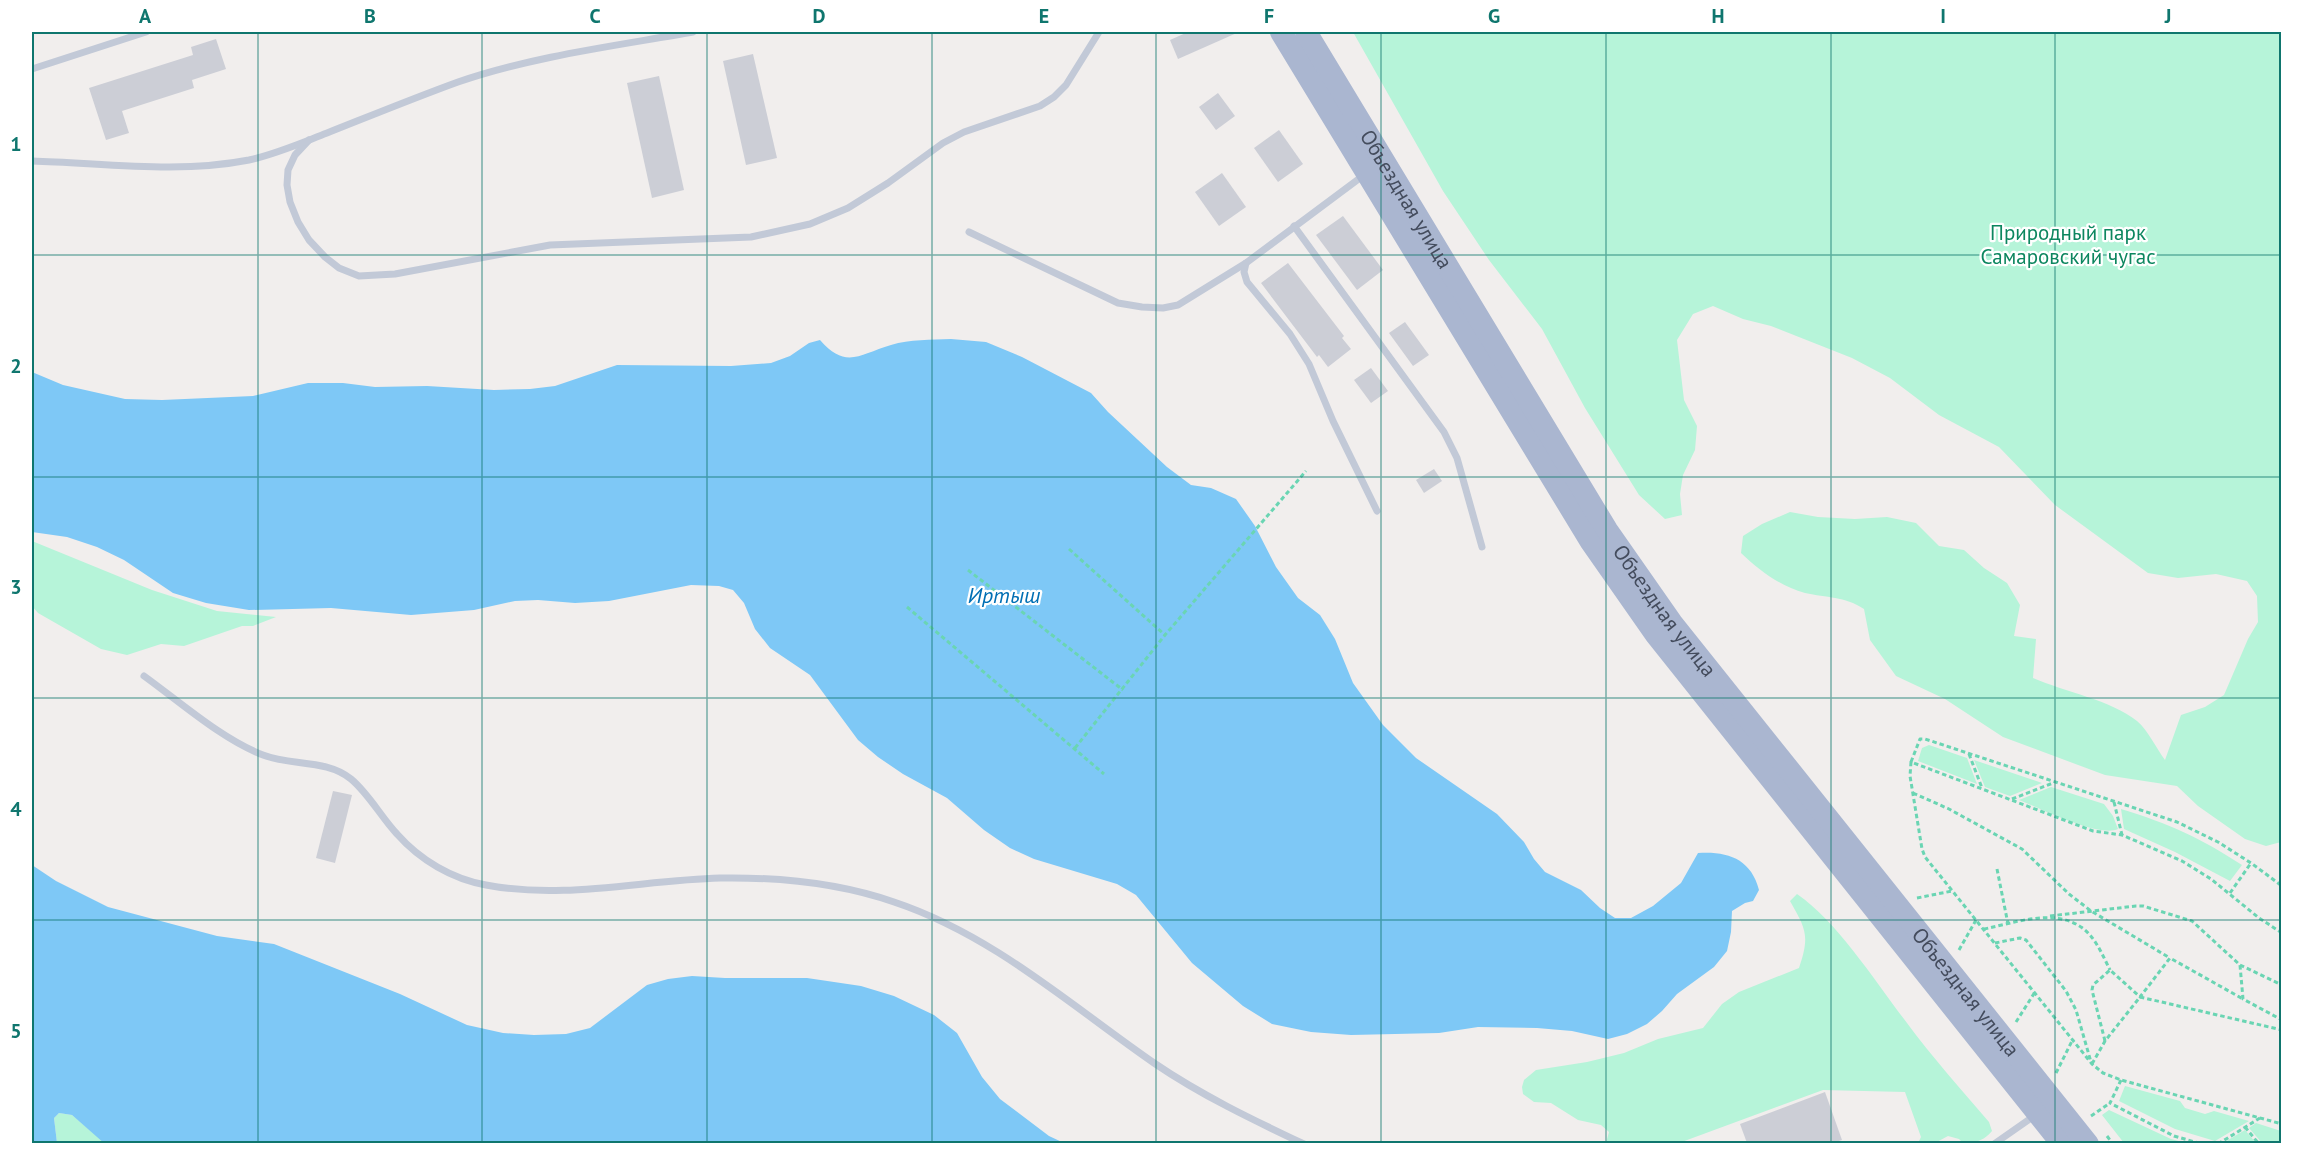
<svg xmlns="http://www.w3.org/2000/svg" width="2313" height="1175" viewBox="0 0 2313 1175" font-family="'PT Sans',sans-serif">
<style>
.green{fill:#b6f4d9}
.water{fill:#7ec8f6}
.building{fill:#ccced6}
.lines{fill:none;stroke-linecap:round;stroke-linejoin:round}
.path{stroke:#6ad5b3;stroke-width:3;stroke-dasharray:4.5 3;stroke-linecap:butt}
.service{stroke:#c2c9d7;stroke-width:7}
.primary{stroke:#aab6d0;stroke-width:22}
.grid{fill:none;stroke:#0f766e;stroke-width:1.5;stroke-opacity:0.55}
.labels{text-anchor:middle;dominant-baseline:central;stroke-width:4.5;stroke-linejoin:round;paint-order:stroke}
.street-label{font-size:21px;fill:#444c5d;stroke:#fff}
.park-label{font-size:21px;fill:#0c865f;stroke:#fff}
.water-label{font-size:22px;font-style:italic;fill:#006fb4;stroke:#fff}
.neatline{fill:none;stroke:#0f766e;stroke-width:2}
.grid-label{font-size:20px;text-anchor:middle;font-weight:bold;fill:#0f766e}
</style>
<rect width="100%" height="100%" fill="#f1eeed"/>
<g class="green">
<path d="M1353,32H2281V842L2266,846L2245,839L2198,806L2177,786L2105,775L2003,737L1945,699L1896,676L1870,640L1864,609C1844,596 1827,598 1805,593C1780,586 1760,571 1741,553L1743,536L1762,524L1790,512L1818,517L1855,519L1887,517L1916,523L1939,546L1964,550L1984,568L2007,583L2020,605L2014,636L2036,639L2033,678C2065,692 2111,700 2137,721C2148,730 2156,748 2165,760L2181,715L2205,707L2224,695L2248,639L2258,622L2257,596L2247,581L2216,574L2178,578L2148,573L2055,505L1999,447L1939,415L1890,378L1852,358L1771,326L1743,319L1713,306L1693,314L1677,340L1684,400L1697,426L1695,450L1683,475L1680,494L1682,515L1665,519L1639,495L1585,408L1542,329L1489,260L1443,191Z"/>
<polygon points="32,541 152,590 217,611 276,617 253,626 242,626 184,646 161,644 127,655 101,649 38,613 32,606"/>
<polygon points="1929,745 1967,758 1977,784 1918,761 1922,748"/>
<polygon points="1974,760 2042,783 2010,796 1985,787"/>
<path d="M2051,787L2104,804L2113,816L2118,829C2099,838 2040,808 2019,800Z"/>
<path d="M2121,809C2170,824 2199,837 2242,865L2230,881L2175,852L2124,829Z"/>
<path d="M1797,894C1837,921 1877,984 1907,1023C1932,1057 1961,1089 1989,1122L1992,1131C1985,1140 1974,1144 1963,1143L1959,1139L1948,1136L1935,1143H1918L1921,1137L1905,1092L1823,1090L1679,1143H1606L1609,1132L1601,1125L1578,1120L1551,1103L1534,1102L1523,1094L1522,1087L1524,1080L1536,1070L1587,1062L1624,1053L1658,1039L1703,1028L1722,1004L1739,992L1799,968C1810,936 1806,929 1790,901Z"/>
<polygon points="2125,1086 2180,1101 2185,1108 2205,1114 2214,1111 2249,1121 2215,1141 2175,1129 2119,1101"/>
<polygon points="2109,1110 2171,1139 2186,1143 2124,1143 2102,1115"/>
<polygon points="59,1113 72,1115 105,1143 57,1143 54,1118"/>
<polygon points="2256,1123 2281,1131 2281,1143 2262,1143 2249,1128"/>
<polygon points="2245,1130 2256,1143 2223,1143"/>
</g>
<g class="water">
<path d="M951,339L986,342L1022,357L1091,393L1108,412L1167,467L1191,485L1211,488L1236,499L1255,526L1276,567L1298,598L1320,615L1335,639L1353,683L1383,725L1416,758L1497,814L1524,842L1534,859L1545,872L1581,890L1600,908L1615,918H1631L1653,906L1681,883L1698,853C1728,851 1751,859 1759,890L1753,901L1745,903L1732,911L1731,932L1727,951L1714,967L1677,994L1662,1011L1647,1024L1627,1034L1608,1039L1572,1031L1537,1028L1478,1027L1439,1033L1351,1035L1311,1032L1272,1024L1243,1006L1192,963L1136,895L1117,884L1034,859L1010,848L984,830L947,798L903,774L878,757L858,740L810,675L770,648L755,629L744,603L733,590L719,586L691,585L609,601L575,603L538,600L515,601L474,610L411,615L331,608L249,610L206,603L173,593L124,560L97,547L67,537L32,532V372L63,385L125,399L162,400L253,396L308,383H343L375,387L427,386L494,390L530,389L555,386L617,365L731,366L771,363L790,356L809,343L820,340C846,370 860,354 891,345C910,339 931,340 951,339Z"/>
<polygon points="32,865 56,881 108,907 217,936 274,944 400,994 467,1025 503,1033 534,1035 566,1034 590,1028 647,985 668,979 692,976 725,978 807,978 861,986 894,996 934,1015 957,1033 982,1077 1000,1099 1049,1136 1064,1143 105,1144 72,1115 59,1113 54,1118 57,1143 32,1143"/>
</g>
<g class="building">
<polygon points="1188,32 1239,32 1178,59 1170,40"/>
<polygon points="216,39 226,69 192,80 194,88 122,111 129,133 106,140 89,88 193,55 191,47"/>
<polygon points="753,54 777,158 746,165 723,61"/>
<polygon points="659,76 684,190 652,198 627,83"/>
<polygon points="1218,93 1235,116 1216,130 1199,107"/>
<polygon points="1279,130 1303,164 1278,182 1254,148"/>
<polygon points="1222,173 1246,207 1219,226 1195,192"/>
<polygon points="1343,216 1383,270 1357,290 1316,235"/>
<polygon points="1288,263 1344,336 1342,338 1351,349 1328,367 1319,355 1317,357 1261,283"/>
<polygon points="1405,322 1429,355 1413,366 1389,333"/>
<polygon points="1371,368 1388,391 1371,403 1354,380"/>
<polygon points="1434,469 1442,481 1424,493 1416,480"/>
<polygon points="333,791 352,795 335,863 316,858"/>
<polygon points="1825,1092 1842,1140 1832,1143 1747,1143 1740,1124"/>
</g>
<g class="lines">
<g class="path">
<polyline points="1069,549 1165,635"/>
<polyline points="968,570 1123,690"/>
<polyline points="907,607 1104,774"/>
<polyline points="1075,748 1165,635 1306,471"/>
<polyline points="1969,754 1982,788"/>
<polyline points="1911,762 1920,739 1925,739 2177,822 2218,842 2251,863 2282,886"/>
<polyline points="1913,793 1949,809 2022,849 2069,894 2091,911 2170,958"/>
<polyline points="2012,799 2053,783"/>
<polyline points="2114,802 2122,835"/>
<polyline points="1997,869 2008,924"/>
<polyline points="2230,893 2251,863"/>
<polyline points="1917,898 1952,891"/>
<polyline points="2050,916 2136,906 2143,906 2192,921 2240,965 2243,999 2282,1020"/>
<path d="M1984,929C2014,923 2053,908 2081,927C2095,936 2103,956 2110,970"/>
<polyline points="2282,933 2259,918 2211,879 2182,861 2122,835 2093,831 1911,762 1910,776 1922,849 1925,857 2092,1064 2103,1073 2121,1080 2282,1124"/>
<polyline points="1995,943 2020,938 2026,940 2066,991 2076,1010 2091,1062"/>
<polyline points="1959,950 1976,920"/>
<polyline points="2240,965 2282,985"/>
<polyline points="2016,1022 2035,992"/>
<polyline points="2105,1041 2092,990 2093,985 2110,970 2140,997 2170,958 2243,999"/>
<polyline points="2092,1064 2105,1041 2140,997 2282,1030"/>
<polyline points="2056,1073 2073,1039"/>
<polyline points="2121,1080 2110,1103 2174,1136 2202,1144"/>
<polyline points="2091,1116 2110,1103"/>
<polyline points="2245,1127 2259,1144"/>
<polyline points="2107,1136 2113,1144"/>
<polyline points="2218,1144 2260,1118"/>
</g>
<g class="service">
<polyline points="32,69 146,32"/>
<polyline points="309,140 295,155 288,170 287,185 290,202 298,222 309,240 325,257 339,268 359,276 395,274 550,245 751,237 810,224 848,208 888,183 943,143 964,132 1040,106 1054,97 1066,85 1099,32"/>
<path d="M32,161C103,163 178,174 249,160C276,154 301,143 327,133C370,116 414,98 458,82C534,56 614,46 693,32"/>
<polyline points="1294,226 1444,432 1457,458 1482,547"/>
<polyline points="969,232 1118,303 1142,307 1163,308 1178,305 1246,263 1364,175"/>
<polyline points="1246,263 1244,272 1247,282 1290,334 1309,364 1333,421 1377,511"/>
<path d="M144,676C180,702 223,740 263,755C291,766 327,759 351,779C369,794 381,817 397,834C420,860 452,879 486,885C563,900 643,880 720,878C779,877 839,883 894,902C993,935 1070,1005 1154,1063C1201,1095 1253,1120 1304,1144"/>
<polyline points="1994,1144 2034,1116"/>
</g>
<g class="primary">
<polyline points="1281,32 1591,542 1656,635 2062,1144"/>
<path id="s1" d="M1306,32L1607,530L1672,623L2088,1144"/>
</g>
</g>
<path class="grid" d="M258,32V1144M482,32V1144M707,32V1144M932,32V1144M1156,32V1144M1381,32V1144M1606,32V1144M1831,32V1144M2055,32V1144M32,255H2282M32,477H2282M32,698H2282M32,920H2282"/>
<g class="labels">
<g class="street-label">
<text stroke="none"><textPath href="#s1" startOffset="195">Объездная улица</textPath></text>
<text stroke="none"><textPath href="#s1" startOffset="681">Объездная улица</textPath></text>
<text stroke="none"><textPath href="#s1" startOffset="1167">Объездная улица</textPath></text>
</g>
<g class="park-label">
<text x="2068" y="232">Природный парк<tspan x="2068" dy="24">Самаровский чугас</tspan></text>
</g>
<g class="water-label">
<text x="1004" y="595">Иртыш</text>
</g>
</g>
<rect width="2313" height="1175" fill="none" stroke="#ffffff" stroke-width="66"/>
<rect x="33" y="33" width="2247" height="1109" class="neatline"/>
<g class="grid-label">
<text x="145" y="23">A</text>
<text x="370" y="23">B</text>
<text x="595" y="23">C</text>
<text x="819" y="23">D</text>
<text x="1044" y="23">E</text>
<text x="1269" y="23">F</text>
<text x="1494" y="23">G</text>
<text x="1718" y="23">H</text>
<text x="1943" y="23">I</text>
<text x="2168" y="23">J</text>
<text x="16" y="151">1</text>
<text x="16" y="373">2</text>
<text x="16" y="594">3</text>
<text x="16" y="816">4</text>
<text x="16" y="1038">5</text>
</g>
</svg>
